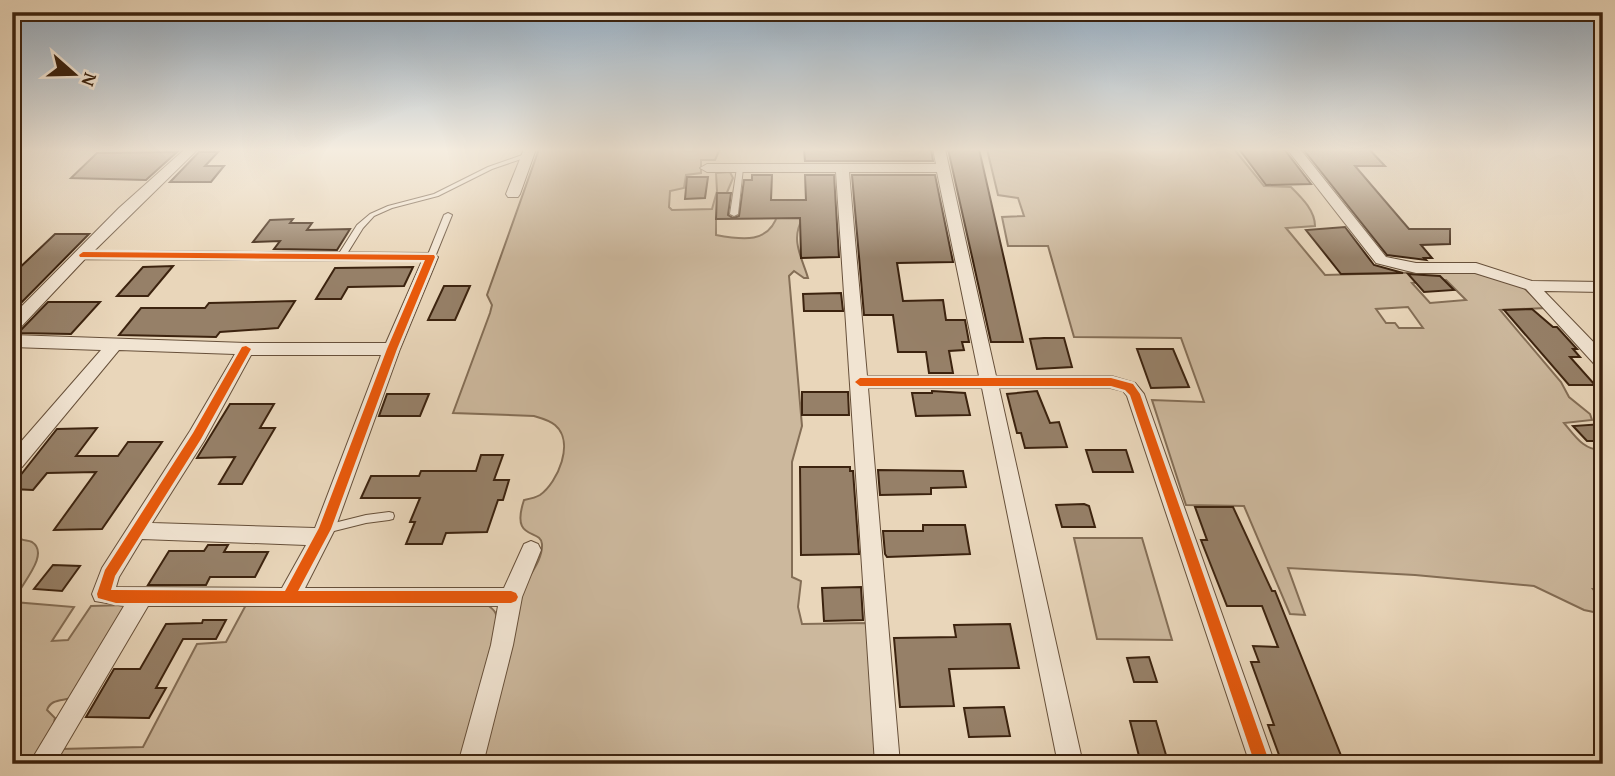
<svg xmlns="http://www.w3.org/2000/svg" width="1615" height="776" viewBox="0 0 1615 776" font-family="'Gentium Book Plus',serif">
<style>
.green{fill:#ccb89d;stroke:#846e56;stroke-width:2;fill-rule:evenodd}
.building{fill:#968068;stroke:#3c230f;stroke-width:2}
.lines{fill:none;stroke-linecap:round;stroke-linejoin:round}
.lane-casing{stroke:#67503a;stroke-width:2}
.street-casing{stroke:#67503a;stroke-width:2}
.lane{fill:#f1e4d2;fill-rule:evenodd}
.street{fill:#f1e4d2;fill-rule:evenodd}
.cycleway-casing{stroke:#f1e4d2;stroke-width:5}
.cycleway{fill:#e8590c;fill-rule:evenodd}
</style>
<rect width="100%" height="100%" fill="#e9d6ba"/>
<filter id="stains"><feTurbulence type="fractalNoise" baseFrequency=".00286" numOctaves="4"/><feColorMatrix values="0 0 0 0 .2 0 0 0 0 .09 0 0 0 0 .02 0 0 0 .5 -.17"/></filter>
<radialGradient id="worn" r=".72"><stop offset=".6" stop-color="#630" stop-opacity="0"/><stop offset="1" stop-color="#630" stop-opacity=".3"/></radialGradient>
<g class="green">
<path d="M539,149H720L715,160H701V173L686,175L684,188L670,191L669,207L672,210L712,209L717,191L716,173L730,172L733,178L716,219V235C742,240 770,244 778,213H797L802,220C790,240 803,260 808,278H804L794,271L789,276L802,426L792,462V577L801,581L798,607L802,624L869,623L879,764H479L524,586C530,574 543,559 542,544C541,528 510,542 524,500C529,499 535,498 540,495C558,482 575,442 555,425C549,420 541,418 534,416L453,413L490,313L492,305L487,295Z"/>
<path d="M987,149H1234L1264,186L1291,187C1301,197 1315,210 1315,226L1286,228L1325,275L1470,271L1523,287L1545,308L1500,310L1561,382L1569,397L1590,414L1592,420L1564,423C1575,436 1584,451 1603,450V589H1593L1603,601V614L1584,610L1534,586L1415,575L1288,568L1305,615L1290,614L1244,506L1186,505L1152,400L1204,402L1181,338L1074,337L1048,246H1008L1002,217L1024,216L1018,198L998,195ZM1446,280L1466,300L1430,303L1412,283ZM1408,307L1423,328H1399L1395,323H1386L1376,309Z"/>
<path d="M12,534C16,535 18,537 21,539C24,541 28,540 32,542C52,555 16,589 14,602L74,607L52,641L68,640L91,606L127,605L71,698C61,701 51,699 47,710L55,718L54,723L34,764H12Z"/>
<polygon points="1074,538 1142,538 1172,640 1097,639"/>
<path d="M247,603L486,604C495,610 498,614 497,624L460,764H51L60,749L143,747L197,644L226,642Z"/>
</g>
<g class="building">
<polygon points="804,149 931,149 933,161 805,161"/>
<polygon points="948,149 979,149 1023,342 991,342"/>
<polygon points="1239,149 1284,149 1311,184 1266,185"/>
<polygon points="1303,149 1369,149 1385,166 1355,166 1409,229 1450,229 1450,244 1421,245 1432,258 1424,258 1426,260 1387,255"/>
<polygon points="177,152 146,180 71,178 97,153"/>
<polygon points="199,152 218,152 205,166 224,166 211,182 170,182"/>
<polygon points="752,175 772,175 771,200 806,200 805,175 834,175 839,257 801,258 800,218 716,219 717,193 731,193 728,215 733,218 739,216 744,180 752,180"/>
<polygon points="852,175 935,175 953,262 897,263 903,301 943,300 946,320 965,320 969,342 962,342 964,350 949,351 953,373 929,373 926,352 898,352 893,315 864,315"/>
<polygon points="687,177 708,177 705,198 685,199"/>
<polygon points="293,219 290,223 312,223 307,230 350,229 337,250 274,249 280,241 253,242 270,220"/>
<polygon points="1345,227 1374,265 1403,273 1341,274 1306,230"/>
<polygon points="55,234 89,234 12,312 12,275"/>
<polygon points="173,266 148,296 117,296 143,267"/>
<polygon points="413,267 404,286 348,287 341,299 316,299 335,268"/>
<polygon points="1408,274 1440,276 1454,290 1424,292"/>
<polygon points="444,286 470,286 455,320 428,320"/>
<polygon points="841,293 843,311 804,311 803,294"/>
<polygon points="295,301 278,328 220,332 216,337 119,335 141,308 205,308 209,303"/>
<polygon points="48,302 100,302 71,334 18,333"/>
<polygon points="1532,309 1553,327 1557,327 1577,349 1573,349 1580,357 1570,357 1595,385 1569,385 1504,310"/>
<polygon points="1044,338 1064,338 1072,367 1037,369 1030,339"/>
<polygon points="1137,349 1173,349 1189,387 1151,388"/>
<polygon points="932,391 965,393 970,415 916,416 912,393 932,393"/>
<polygon points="1037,391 1050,423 1059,422 1067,447 1025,448 1021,433 1017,433 1007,394"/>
<polygon points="802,392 848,392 849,415 802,415"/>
<polygon points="387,394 429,394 420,416 379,416"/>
<polygon points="230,404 274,404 260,428 275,428 242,484 219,484 235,457 197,458"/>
<polygon points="1603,424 1603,441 1587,441 1573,426"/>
<polygon points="97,428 76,456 118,456 128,442 162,442 102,529 54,530 96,472 47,473 33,490 12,489 12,486 57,429"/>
<polygon points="1086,450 1126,450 1133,472 1093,472"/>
<polygon points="481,455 503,455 494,480 509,480 503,500 498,500 487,532 446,533 442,544 406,544 415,522 410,522 420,498 361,498 371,476 419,476 421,471 476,471"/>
<polygon points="800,467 850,467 850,471 853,471 859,554 801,555"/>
<polygon points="878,470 963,471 966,487 931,488 931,494 880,495"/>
<polygon points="1084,504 1089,506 1095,527 1062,527 1056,505"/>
<polygon points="1195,507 1233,507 1272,591 1275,591 1344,763 1282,763 1268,725 1274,725 1251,662 1259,662 1253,646 1278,647 1262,606 1227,606 1201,540 1207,540"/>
<polygon points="923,525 965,525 970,554 887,557 885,554 883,531 923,531"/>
<polygon points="208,545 228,545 224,552 268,552 255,577 210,577 206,585 148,585 169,551 204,551"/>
<polygon points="53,565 80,566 62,591 34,589"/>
<polygon points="861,587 863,620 824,621 822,588"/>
<polygon points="203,620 226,620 216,639 183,639 156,688 166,688 149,718 86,717 114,669 140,669 166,624 202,623"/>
<polygon points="1010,624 1019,668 949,669 954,706 900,707 894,638 956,637 954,625"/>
<polygon points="1149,657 1157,682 1134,682 1127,658"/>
<polygon points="1004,707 1010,736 969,737 964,708"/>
<polygon points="1130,721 1156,721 1166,755 1139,756"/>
</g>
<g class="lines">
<g class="lane-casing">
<g id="lane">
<polygon points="528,153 531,155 530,156 492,169 438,196 392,208 374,216 363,228 345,257 342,257 338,255 357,225 370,214 388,206 434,194 488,167"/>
<polygon points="740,166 743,168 738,214 734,216 730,214 737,168"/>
<polygon points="448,213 452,215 435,257 434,259 428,259 427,257 444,215"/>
<polygon points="389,512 393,513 394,516 393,519 389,520 366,523 326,533 322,532 321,529 322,526 366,515"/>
</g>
</g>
<g class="street-casing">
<g id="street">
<path d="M185,149H198L94,251L431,253L438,257L400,349L335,529L305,588H504L524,544L531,541L538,544L541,550L522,597L513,645L483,764H458L491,645L498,606H148L55,764H29L124,606L95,601L92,594L102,568L190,431L235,354L119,350L22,467L12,468V452L101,350L12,347V335L246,343H386L422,261L85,259L18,330L12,331V316L119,208ZM251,355H381L315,528L152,523L204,441ZM142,539L306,545L282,588L116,587L119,577Z"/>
<polygon points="524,149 536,149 520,194 518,197 508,197 506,194"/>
<path d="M933,149H945L996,376H1111L1135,383L1144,394L1275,764H1250L1127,396L1123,391L1111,388H999L1083,764H1058L982,388H868L900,764H875L836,172H707L700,168L707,164H936ZM849,172H937L979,376H867Z"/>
<polygon points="1287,149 1300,149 1386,257 1416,263 1476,263 1532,281 1603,282 1603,292 1544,291 1603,352 1603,369 1597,367 1526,289 1475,273 1416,273 1376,263"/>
</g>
</g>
<use href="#lane" class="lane"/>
<use href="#street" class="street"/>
<g class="cycleway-casing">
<g id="cycleway">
<polygon points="83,252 434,255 435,257 397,349 331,529 298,591 511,591 516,593 518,597 516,601 511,603 116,603 98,598 97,594 105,570 193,433 242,347 246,346 251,349 201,439 115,576 111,590 285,591 319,528 387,349 425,260 80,257 79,255"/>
<polygon points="860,378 1111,378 1133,384 1140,394 1270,764 1255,764 1130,395 1125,390 1111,386 860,386 855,382"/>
</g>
</g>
<use href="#cycleway" class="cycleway"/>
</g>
<linearGradient id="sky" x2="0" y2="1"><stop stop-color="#91a9be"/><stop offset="0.58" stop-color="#f5ede0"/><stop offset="1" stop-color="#f5ede0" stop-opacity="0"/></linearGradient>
<rect width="1615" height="258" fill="url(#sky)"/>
<rect width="1615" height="776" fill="none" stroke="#e9d6ba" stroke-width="42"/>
<rect x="14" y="14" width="1587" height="748" fill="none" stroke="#3c230f" stroke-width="3.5"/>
<rect x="21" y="21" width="1573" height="734" fill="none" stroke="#3c230f" stroke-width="2"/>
<g transform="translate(74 74) rotate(110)" stroke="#f1e4d2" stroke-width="5" paint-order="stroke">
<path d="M0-5L12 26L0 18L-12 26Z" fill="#3c230f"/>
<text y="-10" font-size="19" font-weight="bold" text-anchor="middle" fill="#3c230f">N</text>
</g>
<rect width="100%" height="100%" filter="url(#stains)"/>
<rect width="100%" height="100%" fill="url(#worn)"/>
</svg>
